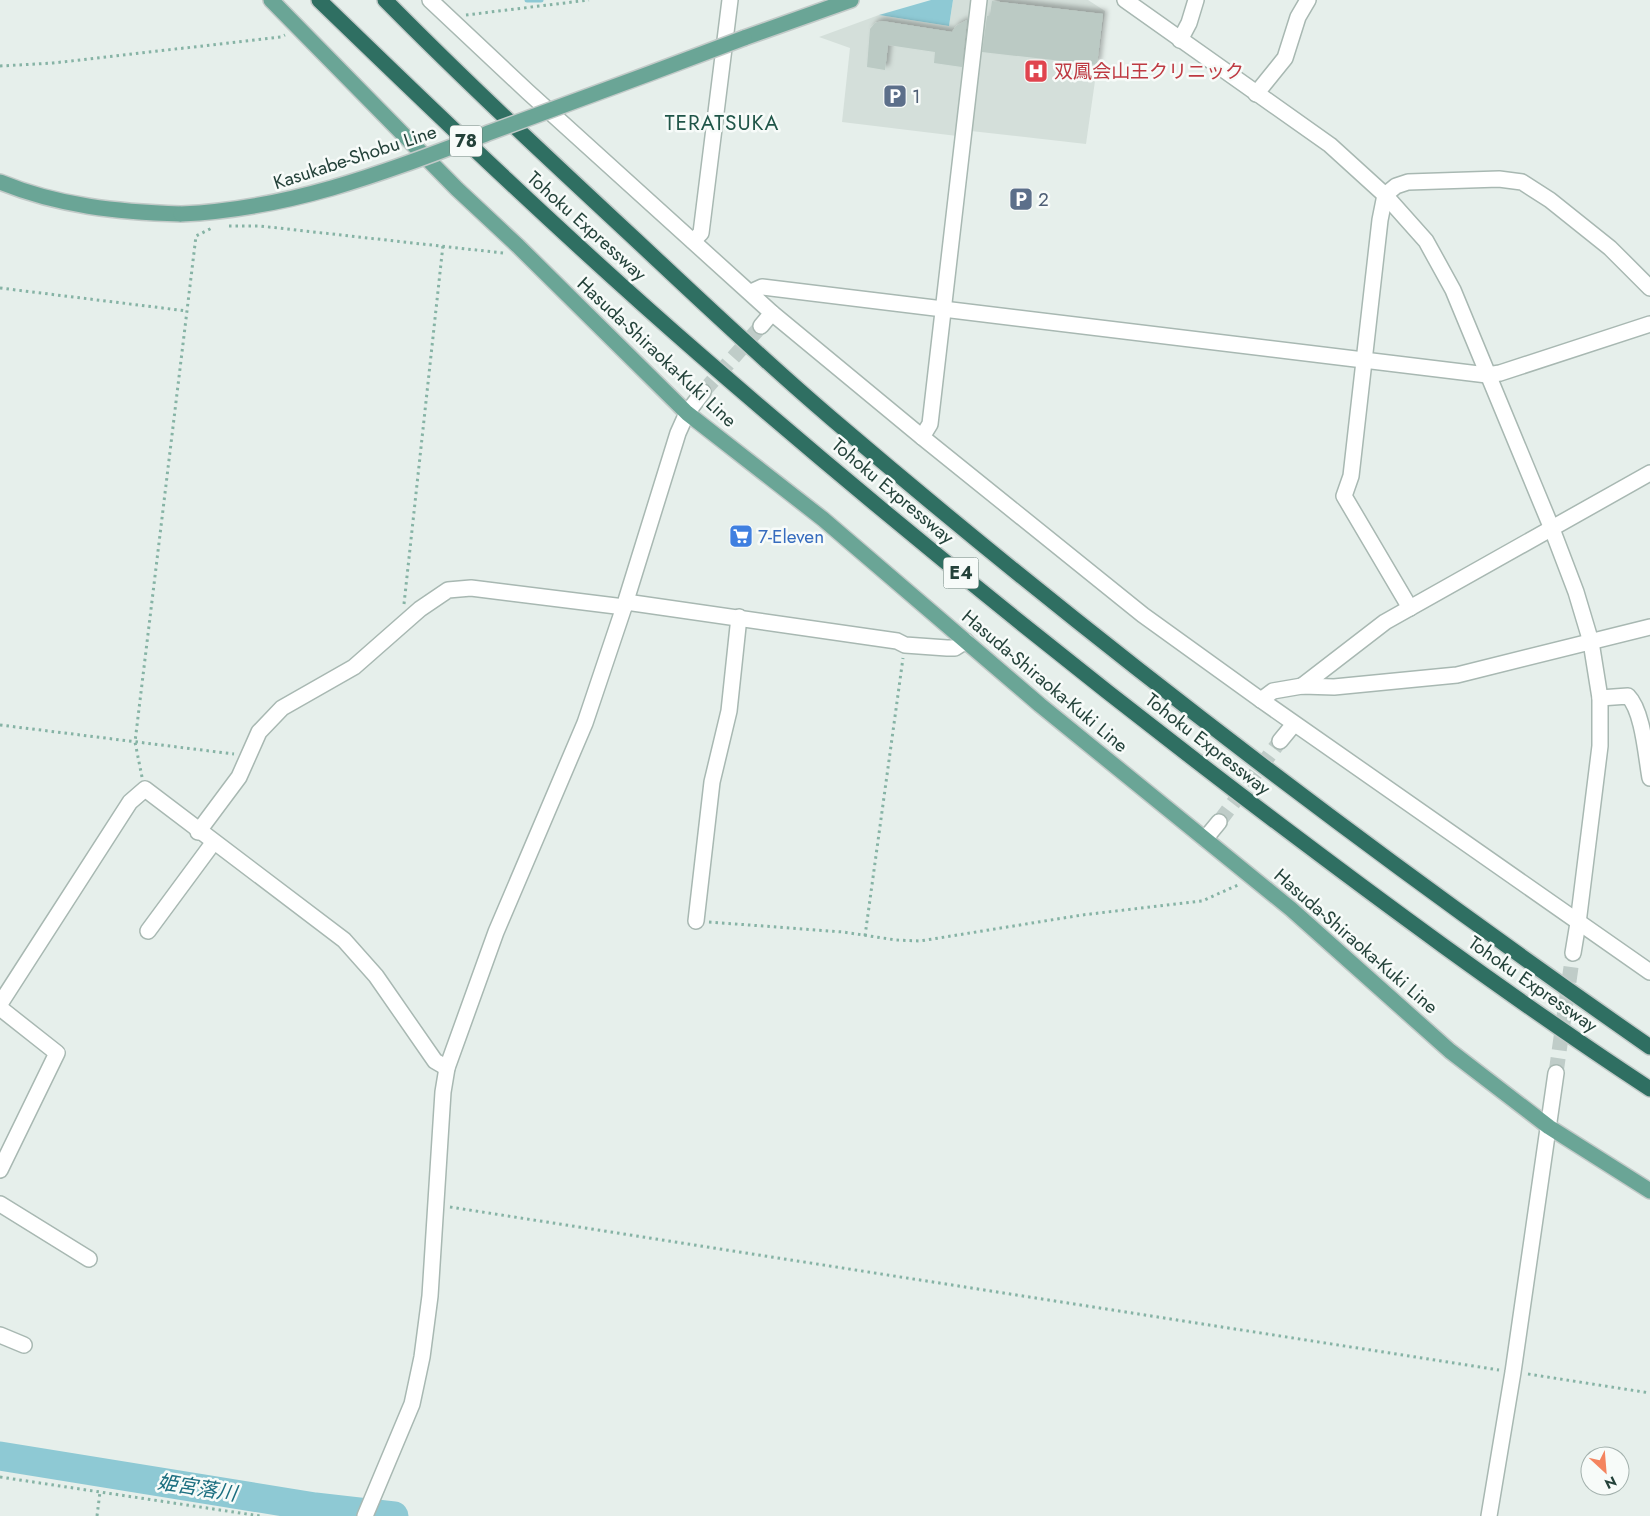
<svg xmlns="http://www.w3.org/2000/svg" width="1650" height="1516" viewBox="0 0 1650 1516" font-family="Jost,'Noto Sans JP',sans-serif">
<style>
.built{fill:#d4dfda}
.water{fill:#8ec9d4}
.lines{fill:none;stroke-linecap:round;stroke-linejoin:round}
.stream{stroke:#8ec9d4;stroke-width:5}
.river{stroke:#8ec9d4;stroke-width:29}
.building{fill:#bbcac4;filter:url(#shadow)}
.minor-tunnel{stroke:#bfccc8;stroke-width:15;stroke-dasharray:15 8;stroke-linecap:butt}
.minor-casing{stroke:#a8b8b2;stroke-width:18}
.major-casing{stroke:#c2cac8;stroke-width:18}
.highway-casing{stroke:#c2cac8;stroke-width:18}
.path{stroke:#86b3a5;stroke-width:3;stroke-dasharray:2.5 4;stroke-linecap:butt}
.minor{stroke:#fff;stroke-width:15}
.major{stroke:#6aa596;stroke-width:15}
.highway{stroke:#2f6f62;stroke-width:15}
.major-bridge-casing{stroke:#c2cac8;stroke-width:18;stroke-linecap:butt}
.major-bridge{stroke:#6aa596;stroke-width:15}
.labels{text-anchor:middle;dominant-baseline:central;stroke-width:5;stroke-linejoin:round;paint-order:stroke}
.shield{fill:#f7fbf9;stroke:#637a73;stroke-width:1}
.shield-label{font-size:18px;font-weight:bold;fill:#24423a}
.health-label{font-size:19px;fill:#be3a42;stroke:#f7fbf9;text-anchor:start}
.service-label{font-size:19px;fill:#4e5e75;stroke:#f7fbf9;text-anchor:start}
.street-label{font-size:19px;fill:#24423a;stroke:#f7fbf9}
.shop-label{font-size:19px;fill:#366cbe;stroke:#f7fbf9;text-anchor:start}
.water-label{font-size:20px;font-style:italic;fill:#1c6f80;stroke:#f7fbf9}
.quarter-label{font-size:21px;letter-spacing:1px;fill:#1f5548;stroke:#f7fbf9}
</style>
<defs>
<filter id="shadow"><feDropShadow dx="4" dy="-4" stdDeviation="2.5" flood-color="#0004"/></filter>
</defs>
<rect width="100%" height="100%" fill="#e6efeb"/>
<g class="built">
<polygon points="953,0 973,0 957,136 842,122 850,48 819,37 879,15 949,26"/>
<polygon points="983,0 1088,0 1105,11 1086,144 971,131"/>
</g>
<polygon class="water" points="931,0 953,0 949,26 879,15"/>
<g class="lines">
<polyline class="stream" points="527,0 541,0"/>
<polyline class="river" points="0,1456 315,1507 394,1516"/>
</g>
<g class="building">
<polygon points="992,1 1103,14 1097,65 982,52 987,16 990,15"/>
<polygon points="967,20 962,67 934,63 935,52 888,45 885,70 867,67 870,29 875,23 882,21 952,32 956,26"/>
</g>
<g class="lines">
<g class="minor-tunnel">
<polyline points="703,392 761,326"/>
<polyline points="1219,822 1280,741"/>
<polyline points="1556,1073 1573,953"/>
</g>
<g class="minor-casing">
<g id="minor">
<polyline points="430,0 528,92 772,313 922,437 1143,615 1261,700 1650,972"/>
<polyline points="1125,0 1330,145 1385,195 1426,241 1453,290 1552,529 1576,592 1591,642 1600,698 1600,746 1578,923 1573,953"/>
<polyline points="1180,40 1189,23 1196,0"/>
<polyline points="1256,94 1285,58 1298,17 1308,0"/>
<polyline points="693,241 701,233 730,0"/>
<polyline points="751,292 762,287 1487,375 1500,373 1650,324"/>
<polyline points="761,326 772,313"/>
<polyline points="922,437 930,424 979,0"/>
<polyline points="626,602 897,641 905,645 947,648 955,648 966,641"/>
<polyline points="1410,608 1344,496 1351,476 1380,220 1385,195 1396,186 1408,182 1499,179 1522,182 1550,200 1610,248 1650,288"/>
<polyline points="1302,686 1385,622 1650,473"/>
<path d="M1600,698L1628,696C1643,711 1646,756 1650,778"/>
<polyline points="1261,700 1273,691 1302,686 1334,687 1457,675 1650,627"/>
<polyline points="1280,741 1294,724"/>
<polyline points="198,832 239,777 259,732 282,708 354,667 420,609 448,590 471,588 624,607"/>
<polyline points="1205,839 1219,822"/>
<polyline points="696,921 712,782 729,711 739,617"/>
<polyline points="148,931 213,843"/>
<polyline points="0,1004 130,802 145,789 344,940 376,976 435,1061 447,1068"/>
<polyline points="0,1008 57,1053 0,1170"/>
<polyline points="0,1204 89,1259"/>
<polyline points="0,1335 24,1345"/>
<polyline points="365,1516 412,1404 422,1357 430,1296 443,1092 447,1068 496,932 585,723 624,607 678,433 687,413 703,392"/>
<polyline points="1489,1516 1513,1372 1556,1073"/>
</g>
</g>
<g class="major-casing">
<g id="major">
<polyline points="271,0 457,189 518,246 687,413 823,519 1040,705 1291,909 1450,1051 1549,1127 1650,1191"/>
<polyline points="744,38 851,0"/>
<path d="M0,182C58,206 118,212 181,214"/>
</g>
</g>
<g class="highway-casing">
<g id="highway">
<path d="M319,0C443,120 568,240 699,354C875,507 1057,655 1242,796C1375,897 1510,997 1650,1089"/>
<path d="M385,0C466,82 551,161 636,240C700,300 764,361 831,418C1093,642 1367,850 1650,1047"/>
</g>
</g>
<g class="path">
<polyline points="466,15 589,0"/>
<polyline points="0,66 53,63 281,37 285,35"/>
<polyline points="229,226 260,226 503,253"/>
<polyline points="0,288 187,311"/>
<polyline points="404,604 443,245"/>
<polyline points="0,725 234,754"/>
<polyline points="142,777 135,742 196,236 212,228"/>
<polyline points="709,922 843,932 896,940 920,941 1082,915 1202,901 1238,885"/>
<polyline points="865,936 903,658"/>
<polyline points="450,1207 1499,1370"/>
<polyline points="1528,1374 1650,1393"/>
<polyline points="0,1477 260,1516"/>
<polyline points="97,1516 100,1492"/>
</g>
<use href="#minor" class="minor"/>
<use href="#major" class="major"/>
<use href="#highway" class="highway"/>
<g class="major-bridge-casing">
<path id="major-bridge" d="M181,214C293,209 388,171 491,132C575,101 660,70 744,38"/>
</g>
<use href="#major-bridge" class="major-bridge"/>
</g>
<defs>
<g id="hospital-square" transform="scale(1.25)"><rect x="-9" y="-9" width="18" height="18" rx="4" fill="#e0444e" stroke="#f7fbf9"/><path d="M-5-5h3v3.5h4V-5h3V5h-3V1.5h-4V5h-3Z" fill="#fff"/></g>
<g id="parking-square" transform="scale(1.25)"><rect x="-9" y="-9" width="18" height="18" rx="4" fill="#5c6f8a" stroke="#f7fbf9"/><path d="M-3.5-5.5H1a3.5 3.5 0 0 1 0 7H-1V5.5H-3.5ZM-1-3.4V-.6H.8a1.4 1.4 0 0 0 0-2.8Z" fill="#fff"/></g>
<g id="supermarket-square" transform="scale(1.25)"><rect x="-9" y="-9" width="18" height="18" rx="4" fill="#3f7fe0" stroke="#f7fbf9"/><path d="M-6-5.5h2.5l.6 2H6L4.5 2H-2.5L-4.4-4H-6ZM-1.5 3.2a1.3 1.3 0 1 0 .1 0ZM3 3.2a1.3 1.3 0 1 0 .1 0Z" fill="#fff"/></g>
</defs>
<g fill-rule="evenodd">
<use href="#hospital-square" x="1036" y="71"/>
<use href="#parking-square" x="895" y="96"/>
<use href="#parking-square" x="1021" y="199"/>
<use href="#supermarket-square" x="741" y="536"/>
</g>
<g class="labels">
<g class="shield">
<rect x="450" y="125.5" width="32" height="31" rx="4"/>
<rect x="943.5" y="557.5" width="35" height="31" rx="4"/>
</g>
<g class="shield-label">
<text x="466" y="141">78</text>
<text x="961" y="573">E4</text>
</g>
<g class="health-label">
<text x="1054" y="71">双鳳会山王クリニック</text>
</g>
<g class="service-label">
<text x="912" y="96">1</text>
<text x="1038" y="199">2</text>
</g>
<g class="street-label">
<text transform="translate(355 157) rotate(-18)">Kasukabe-Shobu Line</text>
<text transform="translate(587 226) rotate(42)">Tohoku Expressway</text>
<text transform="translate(657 352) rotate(43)">Hasuda-Shiraoka-Kuki Line</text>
<text transform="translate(893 491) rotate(40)">Tohoku Expressway</text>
<text transform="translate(1045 681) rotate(40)">Hasuda-Shiraoka-Kuki Line</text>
<text transform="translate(1208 744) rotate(38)">Tohoku Expressway</text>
<text transform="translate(1356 941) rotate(41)">Hasuda-Shiraoka-Kuki Line</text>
<text transform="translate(1533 984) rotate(35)">Tohoku Expressway</text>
</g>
<g class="shop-label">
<text x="758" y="536">7-Eleven</text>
</g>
<g class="water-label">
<text transform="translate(197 1488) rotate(9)">姫宮落川</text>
</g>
<g class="quarter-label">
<text x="722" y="123">TERATSUKA</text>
</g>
</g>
<g transform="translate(1605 1471) rotate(154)"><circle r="24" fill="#f7fbf9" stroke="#a3b1ad"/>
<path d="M0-4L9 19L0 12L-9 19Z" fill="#f4845f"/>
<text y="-8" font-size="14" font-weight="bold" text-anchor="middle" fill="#24423a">N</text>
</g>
</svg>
